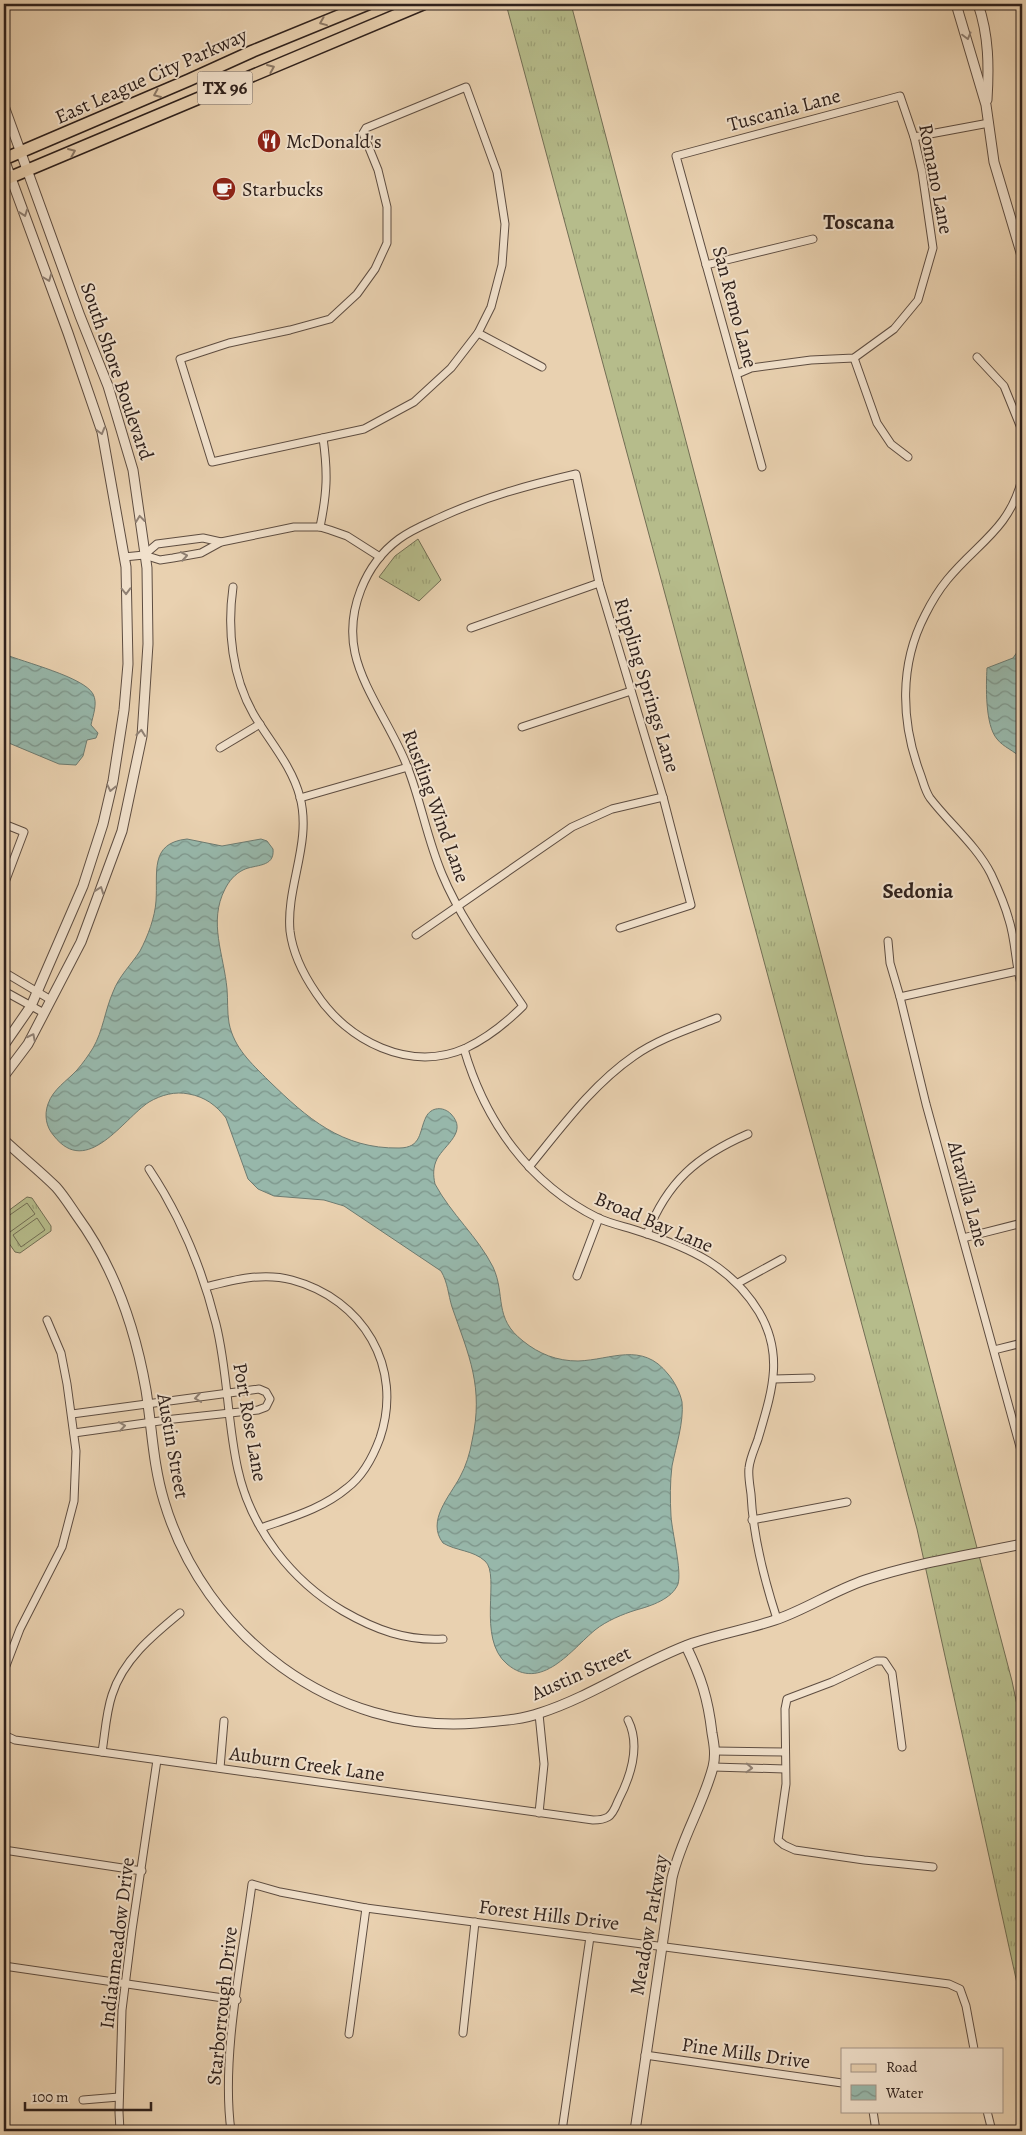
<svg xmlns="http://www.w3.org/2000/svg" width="1026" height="2135" viewBox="0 0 1026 2135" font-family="Alegreya,serif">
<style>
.grass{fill:url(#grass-tufts);stroke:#726e54}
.pitch{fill:#b6bc8b;stroke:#726e54}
.water{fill:url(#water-waves);stroke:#6d7b71}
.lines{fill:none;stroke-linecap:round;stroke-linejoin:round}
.minor-casing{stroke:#5e4d41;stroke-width:9}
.tertiary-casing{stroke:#5e4d41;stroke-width:11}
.primary-casing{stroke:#2f211c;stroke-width:14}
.minor{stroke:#f1e1cc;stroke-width:7}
.tertiary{stroke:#f1e1cc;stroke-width:9}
.primary{stroke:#e9d1b0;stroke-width:11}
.oneway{stroke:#8c7966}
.oneway2{stroke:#908174}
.labels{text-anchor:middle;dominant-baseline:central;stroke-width:4;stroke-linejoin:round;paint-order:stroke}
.shield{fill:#f1e1cc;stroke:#695b51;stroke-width:1}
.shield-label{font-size:19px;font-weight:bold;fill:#2f211c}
.street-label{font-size:20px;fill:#2f211c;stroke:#f1e1cc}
.poi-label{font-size:20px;fill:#2f211c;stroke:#f1e1cc;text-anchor:start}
.neighbourhood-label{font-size:21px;font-weight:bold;fill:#2f211c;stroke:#f1e1cc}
</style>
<defs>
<pattern id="grass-tufts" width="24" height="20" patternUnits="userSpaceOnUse" patternTransform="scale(1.25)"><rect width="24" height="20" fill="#b6bc8b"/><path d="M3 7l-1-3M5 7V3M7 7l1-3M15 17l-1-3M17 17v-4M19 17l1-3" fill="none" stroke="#9da177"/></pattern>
<pattern id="water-waves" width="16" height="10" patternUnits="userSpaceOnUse" patternTransform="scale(1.25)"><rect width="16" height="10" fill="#97b7aa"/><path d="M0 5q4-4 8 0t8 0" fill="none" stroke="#7c948a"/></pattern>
</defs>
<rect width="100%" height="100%" fill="#e9d1b0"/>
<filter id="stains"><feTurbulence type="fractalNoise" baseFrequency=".004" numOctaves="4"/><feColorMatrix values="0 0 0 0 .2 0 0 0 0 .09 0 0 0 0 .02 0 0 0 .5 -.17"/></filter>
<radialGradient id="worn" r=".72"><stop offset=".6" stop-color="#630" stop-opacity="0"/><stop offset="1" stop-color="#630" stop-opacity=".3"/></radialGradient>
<g class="grass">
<polygon points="506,4 571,4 1012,1681 1022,1729 1022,2006 917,1529"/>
<polygon points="418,539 441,580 419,601 379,577 395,556"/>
<polygon points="27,1197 32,1198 51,1226 51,1231 20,1253 15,1252 4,1236 4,1214"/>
</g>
<g class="pitch">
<polygon points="27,1203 35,1214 10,1232 4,1219"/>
<polygon points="37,1218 45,1230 21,1247 13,1235"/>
</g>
<g class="water">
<path d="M1022,645V759C1015,751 1003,747 997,739C985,725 986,686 987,668L1013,658Z"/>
<path d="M4,654C23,662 84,677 93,694C98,703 93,715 91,725L98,733L96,738L87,740L83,756L76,765L59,764L4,741Z"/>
<path d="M187,839L222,846L261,839L267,841L273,849C275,868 255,864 243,870C235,874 229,881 225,889C208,922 224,955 227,989C228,1000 227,1011 229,1023C234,1048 251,1063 269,1081C307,1118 342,1149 399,1148C422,1148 419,1131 426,1117C431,1107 443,1106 451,1114C468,1132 445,1144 437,1159C433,1167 433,1175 435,1184C451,1214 478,1237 493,1267C506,1295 493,1318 523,1341C539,1354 557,1361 578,1361C611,1360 642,1341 668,1374C674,1381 680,1392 682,1402C684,1422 676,1446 672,1466C670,1482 670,1499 671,1516C672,1532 682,1571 678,1584C672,1599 651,1606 636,1610C623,1614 606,1621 595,1630C572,1649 541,1693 507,1664C476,1638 501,1575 485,1561C473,1550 456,1551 443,1543C426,1521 450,1496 460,1477C466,1466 470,1453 472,1441C484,1387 469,1356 452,1307C448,1294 448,1283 441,1271L344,1206L324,1200L274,1196L258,1189L248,1179L226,1118C216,1105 205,1097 189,1094C175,1091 161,1095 149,1102C123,1119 87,1178 54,1136C46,1127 44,1115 48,1104C53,1089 67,1081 77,1070C83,1063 88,1056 93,1048C103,1031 105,1010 113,992C119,976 131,965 140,951C148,936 155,917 156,901C158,873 149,843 187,839Z"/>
</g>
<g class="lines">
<g class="minor-casing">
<g id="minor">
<polygon points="466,87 497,172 505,224 502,265 491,307 478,333 451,368 414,402 364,429 212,462 180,359 229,343 290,330 330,319 357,294 375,269 387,243 387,207 378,170 363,133 366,128"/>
<polyline points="914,137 989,123"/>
<polyline points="706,265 813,239"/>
<polyline points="478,333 542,367"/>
<polyline points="977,357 1004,386 1021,428 1022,438"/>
<polyline points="854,358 877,423 891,444 908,457"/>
<path d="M737,374L751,368L811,360L854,358L894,329L918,300L933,248L922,172L914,137L900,96L676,156C705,259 733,363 762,467"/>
<path d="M1022,479C1009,530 977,543 947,580C938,591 931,603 925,615C899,665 901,722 920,773C923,781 925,791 930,798C949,823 977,846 991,874C998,889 1005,905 1009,920C1016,942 1015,965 1022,987"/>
<path d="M320,527C327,493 328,473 323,438"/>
<polyline points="144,555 157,544 203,538 221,542"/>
<polyline points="124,557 144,555 160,560 173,558 201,553 221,542 294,527 320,527 330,530 347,536 380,557"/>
<path d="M233,587C227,630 232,677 254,715C270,742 292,766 300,797C312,843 286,886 290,931C293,955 303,974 316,993C347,1041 410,1073 466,1048C489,1037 506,1023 523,1006C494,963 462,922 442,874C427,839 421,801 407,766C393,729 363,690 355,653C346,611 365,564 399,539C411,530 426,524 439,518C484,497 529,485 576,474L599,583L663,797L691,905L620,928"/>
<polyline points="471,628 599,583"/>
<polyline points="522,727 631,691"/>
<polyline points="220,748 260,724"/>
<polyline points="300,798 408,767"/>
<polyline points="4,824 24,832 4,885"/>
<polyline points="416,935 572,827 612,809 663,797"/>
<polyline points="888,941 890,963 900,997 926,1104 1022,1454"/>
<polyline points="4,972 51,1000"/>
<polyline points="4,991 44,1013"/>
<polyline points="900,997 1017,971"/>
<path d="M464,1049C485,1121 529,1184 598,1218C611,1224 627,1227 641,1232C690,1248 731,1266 759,1312C785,1356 771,1394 758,1439C755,1448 750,1458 749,1468C748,1476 750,1486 751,1494C753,1537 764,1579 777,1619"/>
<path d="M529,1167C561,1128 592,1085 634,1056C658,1039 689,1029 717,1018"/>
<path d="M149,1169C181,1217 202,1268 216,1324C228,1372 227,1422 238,1470C251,1529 292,1581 343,1611C376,1630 406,1641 443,1639"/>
<path d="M647,1234C667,1182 697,1156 748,1134"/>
<polyline points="963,1238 1022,1223"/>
<polyline points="577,1276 599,1218"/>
<polyline points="738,1283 782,1259"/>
<path d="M206,1287C233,1280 263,1272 292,1280C363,1299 404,1367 380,1438C373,1457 363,1476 347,1488C322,1509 292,1517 261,1528"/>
<polyline points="994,1350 1022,1343"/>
<polyline points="774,1379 811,1378"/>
<polyline points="72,1414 259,1389 266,1392 270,1399 266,1407 258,1410 174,1419 74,1433"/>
<polyline points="752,1520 847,1502"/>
<polyline points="4,1671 20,1629 62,1547 74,1501 76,1451 67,1384 61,1353 47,1320"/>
<polyline points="539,1714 544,1764 539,1813"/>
<path d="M4,1735L15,1740L593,1820C598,1820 603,1820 608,1817C613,1814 616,1806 618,1801C631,1776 641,1746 628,1720"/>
<polyline points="902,1747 892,1673 884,1661 876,1661 832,1682 787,1699 785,1709 786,1784 778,1840 784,1845 795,1850 864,1860 933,1867"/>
<polyline points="715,1751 785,1752"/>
<path d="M102,1752C105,1734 106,1713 112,1695C123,1660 152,1636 180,1613"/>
<polyline points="713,1767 785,1769"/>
<polyline points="220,1768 224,1721"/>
<polyline points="4,1850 142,1871"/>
<polyline points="4,1966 237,2000"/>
<polyline points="463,2033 475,1922"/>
<polyline points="349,2034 366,1908"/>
<polyline points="645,2055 842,2083"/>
<polyline points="83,2100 119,2097"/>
<polyline points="873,2111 876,2131"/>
<polyline points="987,2111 992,2131"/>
<polyline points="120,2131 119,2112 122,2010 132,1930 157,1760"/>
<path d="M231,2131C221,2056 242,1960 252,1884L280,1892L366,1908L949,1984L960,1989L966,2006L974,2049"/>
<polyline points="562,2131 590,1937"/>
</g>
</g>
<g class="tertiary-casing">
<g id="tertiary">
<polyline points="956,4 986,105 994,162 1022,256"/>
<path d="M978,4C989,36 989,67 987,100"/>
<polyline points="4,106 80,316 108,386 133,470 147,568 148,644 142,736 122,831 81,942 28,1044 4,1076"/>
<polyline points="4,159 68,333 102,432 126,567 128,664 124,710 113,781 103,824 83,886 31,1006 4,1045"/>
<path d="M4,1140C21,1156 40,1171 56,1187C64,1196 70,1206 77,1216C115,1268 135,1327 146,1390C152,1428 153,1465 164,1501C204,1636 334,1735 477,1723C498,1721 521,1720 540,1713C593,1696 640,1662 693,1643C720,1634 748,1629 775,1620C805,1610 833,1591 865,1580C915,1563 970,1555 1022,1544"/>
<path d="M635,2131L672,1878C681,1839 703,1805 713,1767C716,1755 714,1744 712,1733C708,1698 701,1677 686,1646"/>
</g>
</g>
<g class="primary-casing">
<g id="primary">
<polyline points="4,159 189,80 253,51 368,4"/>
<polyline points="4,180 423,4"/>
</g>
</g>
<use href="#minor" class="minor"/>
<use href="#tertiary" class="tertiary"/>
<use href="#primary" class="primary"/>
</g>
<defs><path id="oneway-chevron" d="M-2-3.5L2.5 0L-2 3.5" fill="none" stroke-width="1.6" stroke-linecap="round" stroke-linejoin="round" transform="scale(1.25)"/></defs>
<g class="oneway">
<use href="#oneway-chevron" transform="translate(323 22) rotate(158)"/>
<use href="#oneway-chevron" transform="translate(271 68) rotate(-23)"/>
<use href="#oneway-chevron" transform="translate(157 94) rotate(157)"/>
<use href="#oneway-chevron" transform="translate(72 152) rotate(-23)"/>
</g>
<g class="oneway2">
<use href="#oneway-chevron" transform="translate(967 36) rotate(75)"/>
<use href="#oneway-chevron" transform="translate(24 213) rotate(70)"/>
<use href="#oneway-chevron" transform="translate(48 278) rotate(69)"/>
<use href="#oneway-chevron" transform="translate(101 431) rotate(75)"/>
<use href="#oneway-chevron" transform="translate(140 519) rotate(-97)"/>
<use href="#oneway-chevron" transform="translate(184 556) rotate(-10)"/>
<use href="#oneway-chevron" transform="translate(126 591) rotate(89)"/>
<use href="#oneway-chevron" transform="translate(141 733) rotate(-84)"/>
<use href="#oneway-chevron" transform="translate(111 788) rotate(102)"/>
<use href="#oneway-chevron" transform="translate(100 890) rotate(-70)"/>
<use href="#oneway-chevron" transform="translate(32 1037) rotate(-63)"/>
<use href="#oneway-chevron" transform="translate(198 1398) rotate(172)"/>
<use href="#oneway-chevron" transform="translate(122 1426) rotate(-8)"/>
<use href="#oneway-chevron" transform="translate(749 1768) rotate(2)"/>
</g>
<defs>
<g id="restaurant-disc" transform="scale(1.25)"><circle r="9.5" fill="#8f2418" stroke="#f1e1cc"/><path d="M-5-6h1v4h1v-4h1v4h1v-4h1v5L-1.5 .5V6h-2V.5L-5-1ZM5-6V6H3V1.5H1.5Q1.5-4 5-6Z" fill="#fff"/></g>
<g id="cafe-disc" transform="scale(1.25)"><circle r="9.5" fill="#8f2418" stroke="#f1e1cc"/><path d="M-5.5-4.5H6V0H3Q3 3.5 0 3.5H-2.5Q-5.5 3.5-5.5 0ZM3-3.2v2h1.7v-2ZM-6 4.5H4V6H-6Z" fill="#fff"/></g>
</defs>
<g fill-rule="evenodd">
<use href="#restaurant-disc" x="269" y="141"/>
<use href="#cafe-disc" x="224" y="189"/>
</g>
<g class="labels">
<rect class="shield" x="197.5" y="71.5" width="55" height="33" rx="4"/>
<g class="shield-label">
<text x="225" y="88">TX 96</text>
</g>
<g class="street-label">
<text transform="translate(151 76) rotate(-24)">East League City Parkway</text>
<text transform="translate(784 110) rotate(-15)">Tuscania Lane</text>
<text transform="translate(936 179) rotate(79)">Romano Lane</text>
<text transform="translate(735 307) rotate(75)">San Remo Lane</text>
<text transform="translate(117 371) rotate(71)">South Shore Boulevard</text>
<text transform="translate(647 685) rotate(73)">Rippling Springs Lane</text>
<text transform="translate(436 806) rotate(70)">Rustling Wind Lane</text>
<text transform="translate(968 1194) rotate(75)">Altavilla Lane</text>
<text transform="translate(654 1222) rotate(23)">Broad Bay Lane</text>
<text transform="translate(250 1422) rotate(80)">Port Rose Lane</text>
<text transform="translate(173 1446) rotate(80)">Austin Street</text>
<text transform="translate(581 1673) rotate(-24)">Austin Street</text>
<text transform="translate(307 1764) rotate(8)">Auburn Creek Lane</text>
<text transform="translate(549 1915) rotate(7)">Forest Hills Drive</text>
<text transform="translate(649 1925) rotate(-80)">Meadow Parkway</text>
<text transform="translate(117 1943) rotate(-83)">Indianmeadow Drive</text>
<text transform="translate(222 2006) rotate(-84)">Starborrough Drive</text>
<text transform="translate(746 2053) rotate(8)">Pine Mills Drive</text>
</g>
<g class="poi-label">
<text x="286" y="141">McDonald's</text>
<text x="242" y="189">Starbucks</text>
</g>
<g class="neighbourhood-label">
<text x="859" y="222">Toscana</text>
<text x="918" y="891">Sedonia</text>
</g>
</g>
<rect width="1026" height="2135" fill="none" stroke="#e9d1b0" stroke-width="20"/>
<rect x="5" y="5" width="1016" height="2125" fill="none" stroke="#2f211c" stroke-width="2.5"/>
<rect x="10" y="10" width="1006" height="2115" fill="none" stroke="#2f211c"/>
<rect x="841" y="2048" width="162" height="65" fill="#f1e1cc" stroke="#a39486"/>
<rect x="851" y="2064" width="25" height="8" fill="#e9d1b0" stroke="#a39486"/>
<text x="886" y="2072" font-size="15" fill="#2f211c">Road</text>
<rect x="851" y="2085" width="25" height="15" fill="url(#water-waves)" stroke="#a39486"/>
<text x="886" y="2098" font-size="15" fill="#2f211c">Water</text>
<path d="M25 2102v8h126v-8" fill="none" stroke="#2f211c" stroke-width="2.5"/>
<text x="32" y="2102" font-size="15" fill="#2f211c" stroke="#f1e1cc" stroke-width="4" paint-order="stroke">100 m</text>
<rect width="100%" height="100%" filter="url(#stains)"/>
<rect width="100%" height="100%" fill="url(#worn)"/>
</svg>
